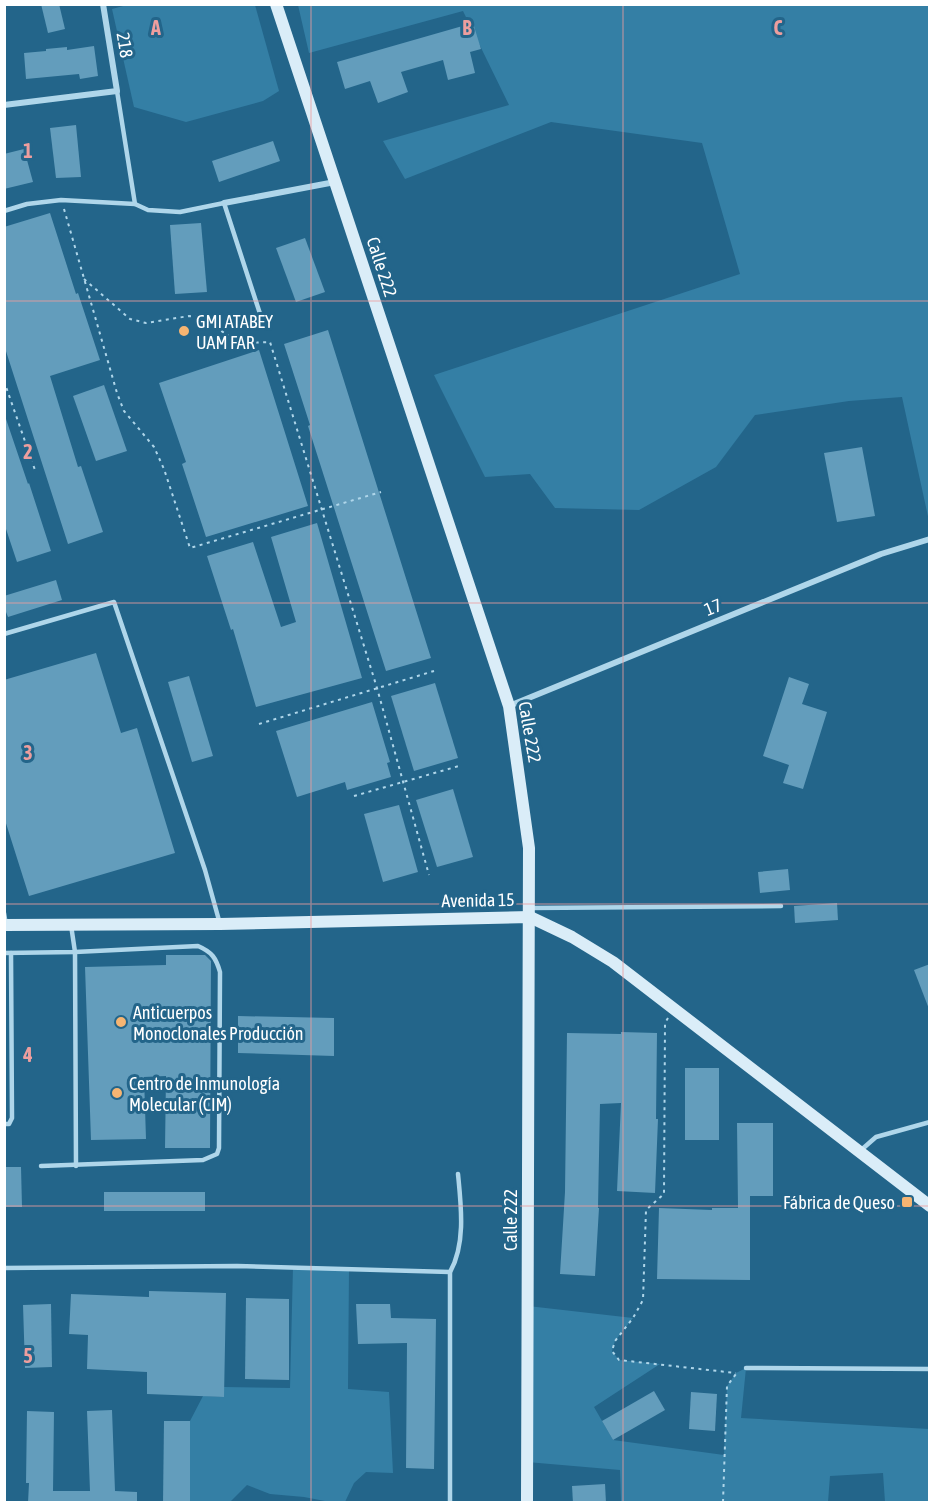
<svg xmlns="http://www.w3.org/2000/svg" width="934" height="1507" viewBox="0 0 934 1507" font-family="'Asap Condensed',sans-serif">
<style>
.green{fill:#347fa5}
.building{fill:#639dbc}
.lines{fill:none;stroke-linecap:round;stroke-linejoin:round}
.path{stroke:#afd6ea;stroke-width:2;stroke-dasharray:3 4.5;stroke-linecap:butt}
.lane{stroke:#afd6ea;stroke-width:4.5}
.street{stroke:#afd6ea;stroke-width:6}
.secondary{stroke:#daedf8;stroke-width:12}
.grid{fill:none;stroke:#ed9e9e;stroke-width:1.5;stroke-opacity:0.55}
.poi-dot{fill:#f6b572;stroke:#23658a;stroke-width:2}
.labels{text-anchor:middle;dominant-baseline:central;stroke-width:6;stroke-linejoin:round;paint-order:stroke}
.street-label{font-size:18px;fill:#fff;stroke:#23658a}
.poi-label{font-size:18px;fill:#fff;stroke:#23658a;text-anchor:start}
.grid-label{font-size:20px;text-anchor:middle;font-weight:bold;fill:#ed9e9e;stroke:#23658a;stroke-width:6;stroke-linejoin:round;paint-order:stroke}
</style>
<rect width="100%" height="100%" fill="#23658a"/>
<g class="green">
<polygon points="127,5 255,5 279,91 263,101 186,122 134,107 112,9"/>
<polygon points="298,5 929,5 929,521 902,397 849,401 755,415 716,467 639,510 555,508 530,474 485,477 434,375 740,274 702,143 551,122 405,179 383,141 509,105 463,11 309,53"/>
<polygon points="293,1267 349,1269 348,1389 389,1392 393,1473 366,1472 354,1483 345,1502 330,1502 304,1497 270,1494 247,1485 230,1502 190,1502 190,1421 203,1396 224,1397 224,1387 290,1388"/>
<polygon points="528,1306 633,1318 615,1341 612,1351 619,1360 660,1364 594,1407 613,1440 724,1455 727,1386 736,1373 746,1368 741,1418 929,1429 929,1502 885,1502 883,1473 830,1476 828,1502 621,1502 620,1470 527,1462"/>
</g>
<g class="building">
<polygon points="41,4 59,4 65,29 48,33"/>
<polygon points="473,23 481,49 470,52 475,73 448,80 443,60 401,72 408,92 378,103 370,81 345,89 337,62"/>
<polygon points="94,46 98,76 80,79 79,74 26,79 24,53 46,51 46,49 67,47 67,50"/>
<polygon points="76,125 81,177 56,178 50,128"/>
<polygon points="273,141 280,161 219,182 212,161"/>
<polygon points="24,149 33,182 4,189 4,154"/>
<polygon points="50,213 76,294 78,293 100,360 50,376 78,467 81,466 103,532 68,544 4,345 4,227"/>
<polygon points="201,223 207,292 175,294 170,225"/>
<polygon points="305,238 325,292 296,302 276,248"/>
<polygon points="328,330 431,658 386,671 308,426 310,425 284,344"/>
<polygon points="259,350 308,506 206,537 182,464 186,462 159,383"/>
<polygon points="104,385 127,451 96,461 73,396"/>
<polygon points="4,419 6,419 28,484 29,483 51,551 17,562 4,523"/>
<polygon points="862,447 875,516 837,522 824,453"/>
<polygon points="317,523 362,678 256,707 233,629 231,630 207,556 253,542 281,627 296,622 271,537"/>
<polygon points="56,580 62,600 8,617 4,607 4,596"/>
<polygon points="96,653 121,733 137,728 175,853 29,896 4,817 4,680"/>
<polygon points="189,676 213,756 192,762 168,682"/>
<polygon points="789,677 809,684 802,704 827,712 803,789 783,783 789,765 763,756"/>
<polygon points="435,683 458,758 414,771 391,696"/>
<polygon points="372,702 390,762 387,763 391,777 347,790 345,782 297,797 276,731"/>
<polygon points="453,789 473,857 437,867 416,800"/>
<polygon points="399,805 418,872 383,882 364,814"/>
<polygon points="788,869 790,890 760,893 758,872"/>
<polygon points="837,903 838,920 795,923 794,906"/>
<polygon points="166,955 205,955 211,961 210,1148 165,1148 166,1076 144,1077 146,1139 91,1140 85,967 166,965"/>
<polygon points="930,964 930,1009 929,1009 914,970"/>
<polygon points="238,1016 334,1018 334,1056 238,1053"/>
<polygon points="621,1032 657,1033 656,1119 658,1119 655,1193 617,1191 621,1103 600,1104 598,1208 599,1208 595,1276 560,1274 565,1192 567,1033 621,1034"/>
<rect x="685" y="1068" width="34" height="72"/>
<polygon points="737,1123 773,1123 773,1196 750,1196 750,1280 657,1279 659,1208 712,1210 712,1208 738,1208"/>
<polygon points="4,1167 21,1167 22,1207 4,1207"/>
<rect x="104" y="1192" width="101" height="19"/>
<polygon points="149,1291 226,1293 224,1397 147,1394 147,1372 87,1369 88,1335 69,1334 71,1294 149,1297"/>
<polygon points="246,1298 289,1299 289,1380 245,1379"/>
<polygon points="51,1304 52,1367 25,1368 23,1305"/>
<polygon points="356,1304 390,1304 391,1318 436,1319 434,1469 406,1468 407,1343 358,1344"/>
<polygon points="654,1391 665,1410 613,1440 602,1421"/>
<polygon points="691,1392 717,1394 715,1431 689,1429"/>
<polygon points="112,1410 115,1491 137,1492 137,1503 28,1503 29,1483 26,1483 27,1411 54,1412 53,1491 90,1491 87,1411"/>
<polygon points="164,1421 190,1421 190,1503 163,1503"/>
<polygon points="605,1484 606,1503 573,1503 572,1486"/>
</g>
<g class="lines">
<g class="path">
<polyline points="64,209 117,393 124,411 154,447 164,469 190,548 381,492"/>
<polyline points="84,279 130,319 146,323 189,316 200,317 232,338 244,343 270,342 377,688 429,875"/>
<polyline points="4,381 35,470"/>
<polyline points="259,724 434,671"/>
<polyline points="354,796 459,766"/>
<polyline points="668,1018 665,1023 664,1194 646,1210 643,1300 633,1318 615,1341 612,1351 619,1360 736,1373"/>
<polyline points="723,1502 727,1386 736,1374"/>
</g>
<g class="lane">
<polyline points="117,91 135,204"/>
<polyline points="4,211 27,204 61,200 135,204 148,210 180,212 224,203 263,323"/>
<polyline points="4,634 114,602 205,870 220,924"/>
<polyline points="530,908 781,906"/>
<polyline points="4,913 6,925"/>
<polyline points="71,925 75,952 76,1166"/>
<path d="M4,953L75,952L198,946C212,952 216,958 220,972L219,1148L217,1154L203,1160L41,1166"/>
<polyline points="4,1124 9,1124 12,1118 11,953"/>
<polyline points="860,1151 876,1137 930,1122"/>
<path d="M4,1268L237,1266L450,1272C466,1244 461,1205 458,1174"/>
<polyline points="450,1272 450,1502"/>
<polyline points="746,1368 930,1369"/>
</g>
<g class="street">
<polyline points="4,105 117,91 103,4"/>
<polyline points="224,203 335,182"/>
<polyline points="509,706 881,554 930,539"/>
</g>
<g class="secondary">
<polyline points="276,4 509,706 529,848 527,1502"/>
<polyline points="4,925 220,924 530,917 572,937 613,962 930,1206"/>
</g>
</g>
<path class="grid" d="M311,4V1502M623,4V1502M4,301H930M4,603H930M4,904H930M4,1206H930"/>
<g class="poi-dot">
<circle cx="184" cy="331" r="6"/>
<circle cx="121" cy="1022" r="6"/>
<circle cx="117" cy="1093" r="6"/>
<rect x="901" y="1196" width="12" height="12" rx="3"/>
</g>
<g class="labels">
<g class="street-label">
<text transform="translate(125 45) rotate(81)">218</text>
<text transform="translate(382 267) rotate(72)">Calle 222</text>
<text transform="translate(713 607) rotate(-22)">17</text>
<text transform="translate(530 732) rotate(80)">Calle 222</text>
<text transform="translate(478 900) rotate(-1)">Avenida 15</text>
<text transform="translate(510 1220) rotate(-90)">Calle 222</text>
</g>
<g class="poi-label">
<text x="196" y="321">GMI ATABEY<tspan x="196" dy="21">UAM FAR</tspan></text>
<text x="133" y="1012">Anticuerpos<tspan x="133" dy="21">Monoclonales Producción</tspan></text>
<text x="129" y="1083">Centro de Inmunología<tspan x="129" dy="21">Molecular (CIM)</tspan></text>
<text x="895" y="1202" text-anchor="end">Fábrica de Queso</text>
</g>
</g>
<g class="grid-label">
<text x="156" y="35">A</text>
<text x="467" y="35">B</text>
<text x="778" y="35">C</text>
<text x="28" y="158">1</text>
<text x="28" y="459">2</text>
<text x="28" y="760">3</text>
<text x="28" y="1062">4</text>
<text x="28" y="1363">5</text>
</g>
<rect width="934" height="1507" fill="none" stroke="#ffffff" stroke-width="12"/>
</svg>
